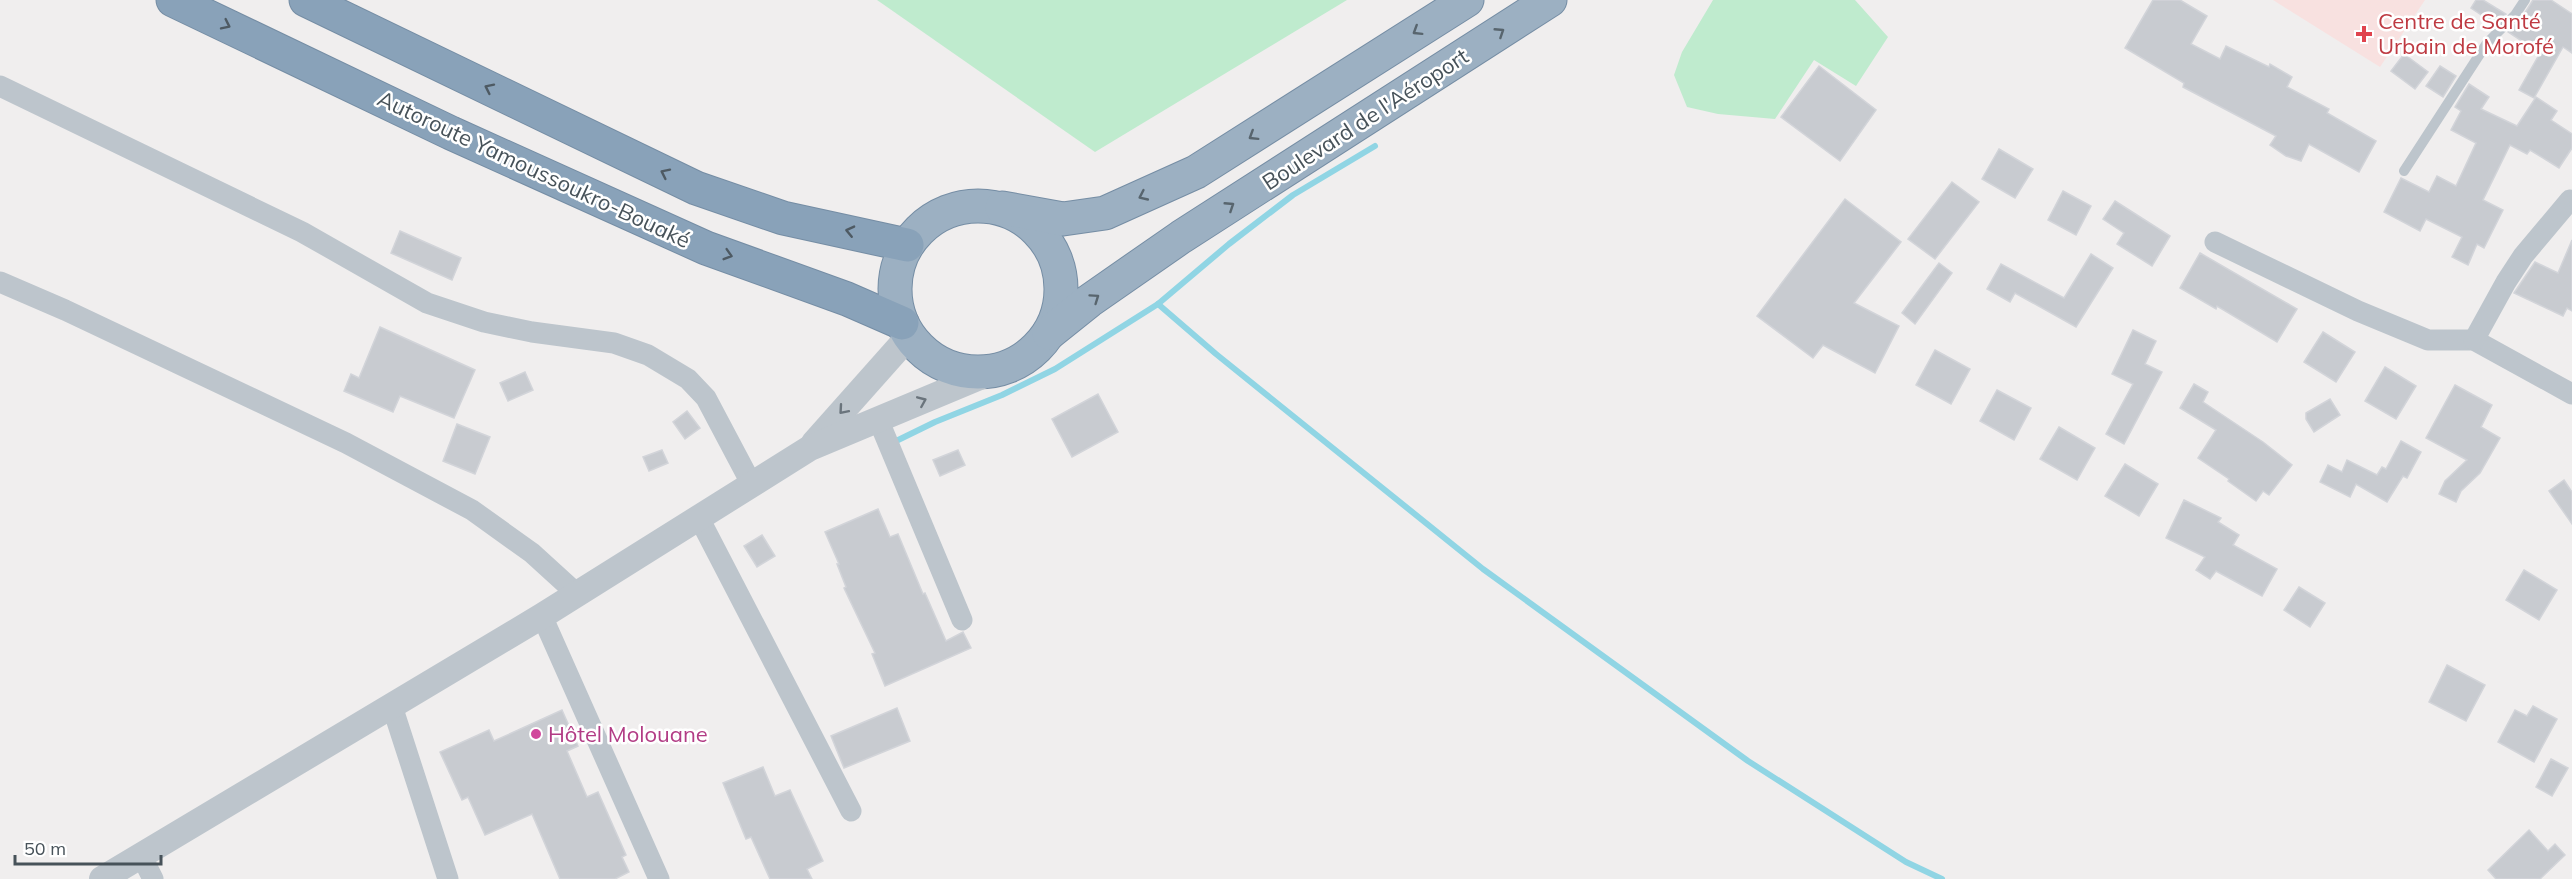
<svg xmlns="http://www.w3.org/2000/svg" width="2572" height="879" viewBox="0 0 2572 879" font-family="Mulish,sans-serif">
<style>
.medical{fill:#f8e1e0}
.green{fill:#bfebce}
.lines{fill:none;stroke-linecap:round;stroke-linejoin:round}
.stream{stroke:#90d5e4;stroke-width:6}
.building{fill:#c8cbd0;stroke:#d2d4d9;stroke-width:1.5}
.trunk-casing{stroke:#758da4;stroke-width:35}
.motorway-casing{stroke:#758da4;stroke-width:35}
.service{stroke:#bdc5cc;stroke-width:10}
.minor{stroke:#bdc5cc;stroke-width:21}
.tertiary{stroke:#bdc5cc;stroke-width:26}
.trunk{stroke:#9cb0c2;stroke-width:33}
.motorway{stroke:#89a2b9;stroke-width:33}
.oneway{stroke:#4e5a63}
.oneway2{stroke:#58656e}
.oneway3{stroke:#6a747c}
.health-dot{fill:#e0444e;stroke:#fff;stroke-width:2}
.hotel-dot{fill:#d1479c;stroke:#fff;stroke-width:2}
.labels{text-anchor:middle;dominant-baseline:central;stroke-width:5;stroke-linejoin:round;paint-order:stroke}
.health-label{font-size:22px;fill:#be3a42;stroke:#fff;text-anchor:start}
.street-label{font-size:22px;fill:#475259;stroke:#fff}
.hotel-label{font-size:22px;fill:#b23c85;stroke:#fff;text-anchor:start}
</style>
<rect width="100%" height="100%" fill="#f0eeee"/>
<polygon class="medical" points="2273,0 2425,0 2380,67"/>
<g class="green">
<polygon points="877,0 1347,0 1095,152"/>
<polygon points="1713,0 1855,0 1888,37 1856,86 1814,60 1775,119 1718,114 1687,107 1674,75 1682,52"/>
</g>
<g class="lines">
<g class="stream">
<polyline points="1158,304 1216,354 1483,569 1748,761 1906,862 1942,879"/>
<polyline points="892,443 935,422 1002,395 1055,369 1158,304 1229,244 1293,195 1375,146"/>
</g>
</g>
<g class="building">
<polygon points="2153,0 2180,0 2207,16 2191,44 2220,59 2226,46 2269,67 2270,64 2292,77 2287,87 2329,109 2327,113 2376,141 2359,172 2309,144 2301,161 2286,156 2270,145 2276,136 2183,87 2184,83 2125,48"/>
<polygon points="2476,0 2483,0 2506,14 2495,24 2471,8"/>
<polygon points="2551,0 2572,14 2572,53 2563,47 2534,98 2519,90 2540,53 2508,32 2521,19 2533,0"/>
<polygon points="2404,54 2428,72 2415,89 2391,71"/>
<polygon points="1819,66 1876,110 1840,161 1781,117"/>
<polygon points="2440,66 2456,76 2443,97 2426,86"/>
<polygon points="2469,84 2489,97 2481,109 2517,126 2536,97 2557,111 2551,120 2572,134 2572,148 2559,168 2530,150 2527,154 2510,145 2483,200 2503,210 2484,248 2477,244 2468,265 2452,257 2462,237 2426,219 2420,231 2384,212 2401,178 2429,192 2437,176 2456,186 2476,143 2451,130 2461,111 2455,107"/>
<polygon points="1999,149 2033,169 2015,198 1982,179"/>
<polygon points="1952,182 1979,202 1935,259 1908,239"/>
<polygon points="2063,191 2091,206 2076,235 2048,220"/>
<polygon points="1845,199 1901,242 1854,303 1899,326 1875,373 1823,345 1813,358 1757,316"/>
<polygon points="2115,201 2170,236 2152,266 2117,244 2124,233 2103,219"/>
<polygon points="400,231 461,258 452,280 391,253"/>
<polygon points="2572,240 2572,311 2567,308 2563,316 2514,293 2535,262 2558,273"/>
<polygon points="2200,253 2297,309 2277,342 2217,306 2216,309 2180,288"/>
<polygon points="2091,254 2113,268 2076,327 2015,293 2010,302 1987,289 2001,264 2064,298"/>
<polygon points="1939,263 1952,273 1915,324 1902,313"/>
<polygon points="380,327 475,370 454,418 400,396 393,412 344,391 351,374 359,378"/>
<polygon points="2133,330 2156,341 2145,364 2162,372 2124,444 2106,434 2133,384 2112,374"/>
<polygon points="2323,332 2355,352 2336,382 2304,362"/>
<polygon points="1935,350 1970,369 1951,404 1916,385"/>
<polygon points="2385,367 2416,386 2396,419 2365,401"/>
<polygon points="525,372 533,390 508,401 500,383"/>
<polygon points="2194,384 2208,392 2203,402 2263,442 2292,465 2269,495 2263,491 2256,501 2228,481 2229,479 2198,458 2216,430 2180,408"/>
<polygon points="2455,385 2492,405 2481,427 2500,438 2480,473 2461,491 2456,502 2439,494 2445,481 2467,460 2426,438"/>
<polygon points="1997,390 2031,408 2014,440 1980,421"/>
<polygon points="1098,394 1118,432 1072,457 1052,419"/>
<polygon points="2330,399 2340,415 2314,432 2306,419 2306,413"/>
<polygon points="687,411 700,428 685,439 673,422"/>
<polygon points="457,424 490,437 475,474 443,461"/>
<polygon points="2059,427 2095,448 2077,480 2040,459"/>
<polygon points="2401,441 2421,452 2407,478 2403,476 2387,502 2356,484 2350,497 2320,482 2328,465 2342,472 2347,460 2377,475 2382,467 2386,469"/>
<polygon points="662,450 668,463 649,471 643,457"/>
<polygon points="958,450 965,465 940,476 933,460"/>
<polygon points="2125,464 2158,484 2139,516 2105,496"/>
<polygon points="2564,480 2572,492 2572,524 2549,491"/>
<polygon points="2184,500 2221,518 2218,522 2239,535 2233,545 2277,569 2262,596 2216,571 2210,579 2196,570 2205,557 2166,538"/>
<polygon points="878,509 890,537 898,534 923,594 925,593 946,641 963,632 971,648 885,686 872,654 875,653 844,588 846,587 837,564 839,564 825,532"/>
<polygon points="762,535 775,556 757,567 744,546"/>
<polygon points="2524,570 2557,590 2539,620 2506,600"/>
<polygon points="2299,587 2325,603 2310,627 2284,610"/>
<polygon points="2447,665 2485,685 2466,721 2429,702"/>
<polygon points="2533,706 2557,719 2534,762 2498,742 2515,710 2527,716"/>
<polygon points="897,708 910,741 844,768 831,736"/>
<polygon points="562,710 578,746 567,751 587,797 598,792 626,855 622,857 629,872 615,879 560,879 532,814 485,835 468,797 462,800 440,752 489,730 494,741"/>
<polygon points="2551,759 2568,768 2552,796 2536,787"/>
<polygon points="763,767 775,796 790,790 823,861 807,869 812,879 770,879 751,837 746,839 723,783"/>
<polygon points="2529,830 2548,851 2555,844 2565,855 2540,879 2496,879 2488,870"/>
</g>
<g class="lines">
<g class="trunk-casing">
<g id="trunk">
<circle cx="978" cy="289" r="83"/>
<polyline points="1002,208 1063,219 1105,213 1196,172 1467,0"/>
<polyline points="1049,333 1089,301 1181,237 1550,0"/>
</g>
</g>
<g class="motorway-casing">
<g id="motorway">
<polyline points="173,0 451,133 706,248 847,299 902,323"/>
<polyline points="306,0 696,188 783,218 907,245"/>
</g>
</g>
<polyline class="service" points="2404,171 2487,43 2515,15 2525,0"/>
<g class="minor">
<polyline points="0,86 302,232 427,303 484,322 532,332 614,343 648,355 688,379 706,398 751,483"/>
<polyline points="2215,242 2358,311 2428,340 2474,340 2572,394"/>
<polyline points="0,282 65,310 346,443 472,510 532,553 577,594"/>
<polyline points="2474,340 2506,282 2523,256 2570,200"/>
<polyline points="878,419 962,620"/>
<polyline points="698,516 851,811"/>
<polyline points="542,616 659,879"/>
<polyline points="392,706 448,879"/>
<polyline points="141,855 153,879"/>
</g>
<g class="tertiary">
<polyline points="814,443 910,335"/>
<polyline points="102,879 542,616 810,448 994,371"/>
</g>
<use href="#trunk" class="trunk"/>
<use href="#motorway" class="motorway"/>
</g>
<defs><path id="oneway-chevron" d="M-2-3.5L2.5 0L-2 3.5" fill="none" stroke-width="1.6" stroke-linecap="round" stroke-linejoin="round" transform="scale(1.5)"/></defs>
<g class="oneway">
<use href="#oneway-chevron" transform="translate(226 25) rotate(26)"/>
<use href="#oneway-chevron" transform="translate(489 88) rotate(-154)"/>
<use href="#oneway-chevron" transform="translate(665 173) rotate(-154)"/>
<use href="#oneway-chevron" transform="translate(850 231) rotate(-167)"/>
<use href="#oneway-chevron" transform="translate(728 255) rotate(17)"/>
</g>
<g class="oneway2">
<use href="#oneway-chevron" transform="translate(1417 31) rotate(148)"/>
<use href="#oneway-chevron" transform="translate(1500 32) rotate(-33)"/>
<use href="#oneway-chevron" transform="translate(1253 136) rotate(148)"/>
<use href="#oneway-chevron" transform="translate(1143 196) rotate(155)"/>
<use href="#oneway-chevron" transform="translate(1230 206) rotate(-33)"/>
<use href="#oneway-chevron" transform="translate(1095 298) rotate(-35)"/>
</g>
<g class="oneway3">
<use href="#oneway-chevron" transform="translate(922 401) rotate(-23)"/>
<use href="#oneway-chevron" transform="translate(843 410) rotate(131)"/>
</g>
<path class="health-dot" d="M2361 25h6v6h6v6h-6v6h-6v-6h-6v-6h6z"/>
<circle class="hotel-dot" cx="536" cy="734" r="6"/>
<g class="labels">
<g class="health-label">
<text x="2378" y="21">Centre de Santé<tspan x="2378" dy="25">Urbain de Morofé</tspan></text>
</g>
<g class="street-label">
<text transform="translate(1365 119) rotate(-33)">Boulevard de l'Aéroport</text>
<text transform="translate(534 169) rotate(25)">Autoroute Yamoussoukro-Bouaké</text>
</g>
<g class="hotel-label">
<text x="548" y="734">Hôtel Molouane</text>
</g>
</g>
<path d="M15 855v9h146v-9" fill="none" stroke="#475259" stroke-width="3"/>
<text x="24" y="855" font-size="18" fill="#475259" stroke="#ffffff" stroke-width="4.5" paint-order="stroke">50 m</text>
</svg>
